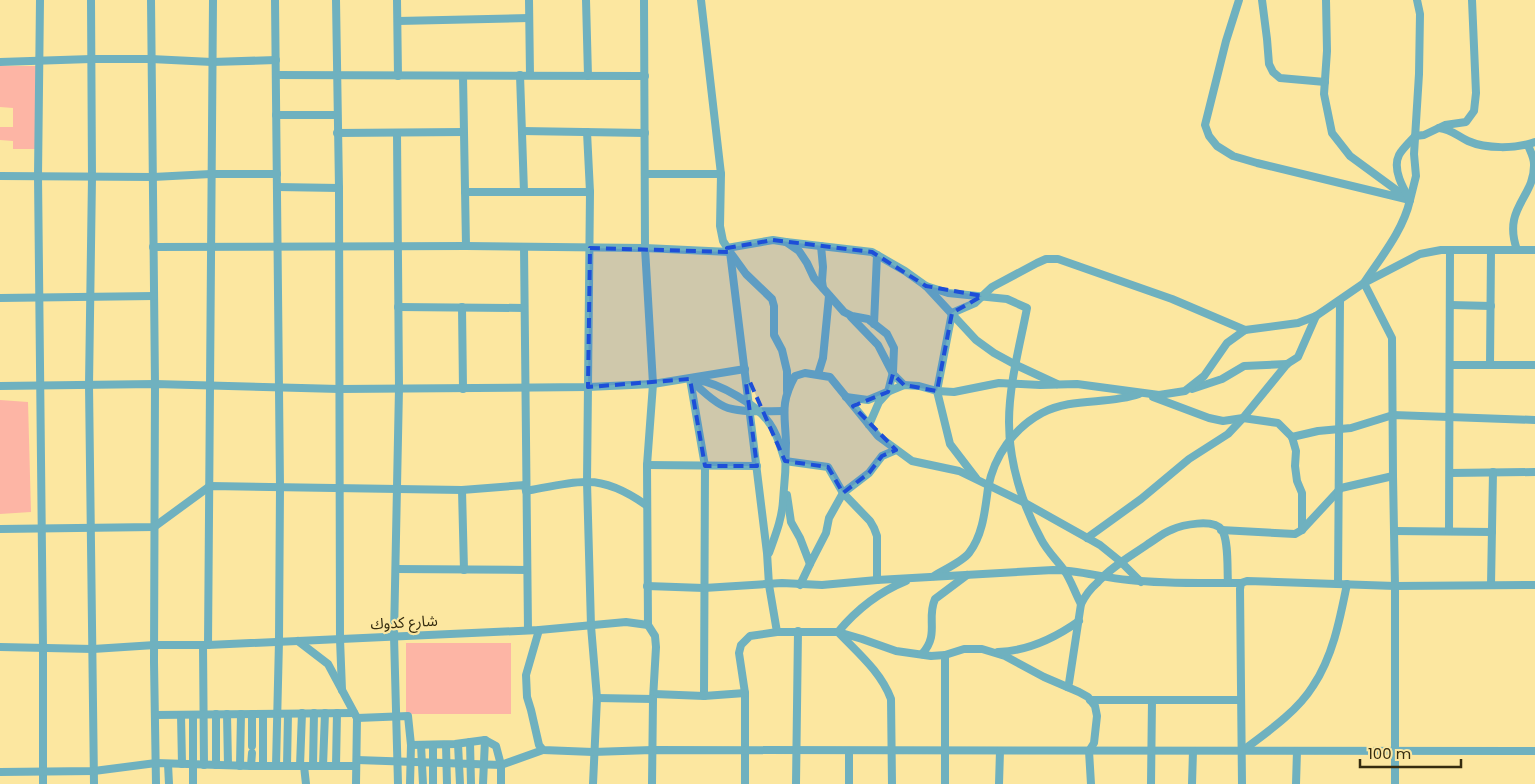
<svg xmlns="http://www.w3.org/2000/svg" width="1535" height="784" viewBox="0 0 1535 784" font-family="Poppins,'Noto Sans Arabic',sans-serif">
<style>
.green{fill:#fdb5a5}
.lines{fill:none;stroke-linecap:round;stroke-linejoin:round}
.minor{stroke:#6fb1bf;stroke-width:8}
.marked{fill:#1d4ed8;fill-opacity:0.2;stroke:#1d4ed8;stroke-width:4;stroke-dasharray:10 6;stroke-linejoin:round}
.labels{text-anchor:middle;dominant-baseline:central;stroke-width:4.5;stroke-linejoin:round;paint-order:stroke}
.street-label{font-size:15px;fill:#352c0f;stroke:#fce7a0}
</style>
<rect width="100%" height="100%" fill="#fce7a0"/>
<g class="green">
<polygon points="0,66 36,66 36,149 13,149 13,141 0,140 0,127 13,127 13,108 0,107"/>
<polygon points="0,400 28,402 31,512 0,514"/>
<rect x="406" y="643" width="105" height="71"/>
</g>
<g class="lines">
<g class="minor">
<polyline points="40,0 38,176 43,648 43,784"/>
<polyline points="91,0 92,177 89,385 94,784"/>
<polyline points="151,0 155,384 154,662 156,784"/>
<polyline points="275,0 280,487 279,641 276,766"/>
<polyline points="336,0 339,188 340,639 342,690"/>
<polyline points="397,0 398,76"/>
<polyline points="529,0 530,75"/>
<polyline points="586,0 588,76"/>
<polyline points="644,0 645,248 653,384 647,465 648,625"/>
<polyline points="701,0 721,174 720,226 723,241 730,252 767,553 769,585 777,632 750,636 741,645 739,653 745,693 745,784"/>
<polyline points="1239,0 1226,41 1205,125 1209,136 1217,146 1233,156 1257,163 1410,200 1350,156 1332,133 1324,94 1327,51 1326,0"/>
<polyline points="1262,0 1267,39 1269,64 1273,72 1280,78 1325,82"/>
<polyline points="398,21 529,18"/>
<polyline points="0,62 91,59 151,59 212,62 276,60"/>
<polyline points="276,75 645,76"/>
<polyline points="520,75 524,192"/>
<polyline points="463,76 466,246"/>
<polyline points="276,115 337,115"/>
<path d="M1439,128C1451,129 1457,136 1468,141C1486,149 1516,149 1535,142"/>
<polyline points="522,131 645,133"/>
<polyline points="587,132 590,192 587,482 591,626 597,698 593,784"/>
<polyline points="337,133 463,132"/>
<polyline points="397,133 399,388 394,636 398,784"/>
<polyline points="645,174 721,174"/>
<polyline points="0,176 153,177 211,174 277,174"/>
<polyline points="277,187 339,188"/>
<polyline points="465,192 590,192"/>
<polyline points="1410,200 1416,176 1414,154 1419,74 1420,14 1417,0"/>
<polyline points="786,242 872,252 905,271 926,286 976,340 994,353 1016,365 1057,384"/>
<polyline points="821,246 823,267 822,281 823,288"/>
<polyline points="153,247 466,246 645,248 730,252 746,274 772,299 774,306 774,335 782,350 787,371 787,391"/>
<polyline points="524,247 528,630"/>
<polyline points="727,248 773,240 786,242 799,251 807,263 814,278 844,312 852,316 868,319 887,334 894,348 893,372 888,392 879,402 869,425"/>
<path d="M1517,250C1502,207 1535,198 1534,164C1534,157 1530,151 1528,145"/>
<path d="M926,286L948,293L1007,299L1027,308C1020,345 1009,384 1009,422C1009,462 1022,504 1041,539C1047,551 1056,559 1064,570C1071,580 1075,593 1081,604"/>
<polyline points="0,298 154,296"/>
<polyline points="1451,305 1491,306"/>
<polyline points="398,307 524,308"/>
<polyline points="462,307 463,389"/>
<polyline points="851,317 878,345 893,374 904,385"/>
<polyline points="874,324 877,255"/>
<polyline points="1450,365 1535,365"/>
<polyline points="1490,365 1491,250"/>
<polyline points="818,374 823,358 829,296"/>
<polyline points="690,379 705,466 704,696"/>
<path d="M690,379C699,388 715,404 728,408C745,413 766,411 783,411"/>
<path d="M697,380C719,383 758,405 770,424C778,435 781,449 785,461L828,467L843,493L870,521L874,528L877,536V580"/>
<polyline points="0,386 155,384 339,389 588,387 653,384 745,369"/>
<polyline points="1192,389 1222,379 1244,366 1287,364"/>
<polyline points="846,397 868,400 904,385 919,386 937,391 954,392 999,383 1040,385 1077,384 1159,395 1185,391 1204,376 1227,343 1245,330 1298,323 1316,316 1364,283 1420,254 1441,250 1535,250"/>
<polyline points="1153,397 1209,418 1223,421 1243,418 1278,423 1292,437 1296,451 1295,466 1297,481 1302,493 1302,530"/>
<polyline points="1292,437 1318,431 1351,428 1393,415 1535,420"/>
<polyline points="647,465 757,466"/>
<polyline points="1450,473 1535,472"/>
<polyline points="976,478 950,444 937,391 952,313 975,303 992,287 1037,263 1046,259 1058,259 1172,299 1245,330"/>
<polyline points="462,490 464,570"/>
<polyline points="787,495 791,522 800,538 810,564 826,533 829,518 843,493 869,473 882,456 896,450"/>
<path d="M0,529L154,527L210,486L462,490L525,485L526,491C544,488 571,481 588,482C609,482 629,493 646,505"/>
<polyline points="1221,530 1295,534 1302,530 1341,488 1393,476"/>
<polyline points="1394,531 1492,532"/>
<polyline points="1449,531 1450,250"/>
<polyline points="1087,538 1141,499 1189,459 1228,434 1243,418 1287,364 1298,357 1316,316"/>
<path d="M769,553C775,536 782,519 783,501C785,482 786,462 786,443C785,414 780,403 795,376L805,373L830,377L878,436L912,461L959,471L1025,503L1100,545L1121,562L1141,582"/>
<polyline points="396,569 527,570"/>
<path d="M934,576C943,570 962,562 969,553C983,535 985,510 988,488C994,456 1014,428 1042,413C1072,397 1108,405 1139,394"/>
<polyline points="1338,584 1340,301"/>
<polyline points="800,585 810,564"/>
<polyline points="1491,585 1493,472"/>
<path d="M647,586L704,588L782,583L822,585L877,580L1053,570C1079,570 1103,578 1129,580C1166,584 1204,583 1241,583"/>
<polyline points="539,630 526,675 527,697 531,710 539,745 543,750 593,752 652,750 1535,751"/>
<polyline points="777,632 838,632 862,639 896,651 931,656 945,655 964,649 982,649 1005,656 1044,677 1079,692 1088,697 1095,706 1097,716 1094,743 1089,751 1091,784"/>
<polyline points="298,641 328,664 357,718 356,784"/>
<polyline points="203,645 204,765"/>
<polyline points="208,645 213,0"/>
<polyline points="0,647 93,649 155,645 208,645 539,630 626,622 648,625 655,636 656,647 653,699 652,784"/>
<path d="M998,652C1028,651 1055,638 1079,621"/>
<path d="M922,654C940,634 926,619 935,599L967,575"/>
<path d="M1067,687L1069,683L1081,604C1085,596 1090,589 1097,583C1111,567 1131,556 1148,544C1156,539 1163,533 1171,530C1182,525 1213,518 1222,530C1229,541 1227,570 1228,583"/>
<polyline points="654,694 704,696 745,693"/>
<polyline points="597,698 653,699"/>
<polyline points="1090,700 1152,700 1151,784"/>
<polyline points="1152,700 1241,700"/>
<polyline points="216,714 216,765"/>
<polyline points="227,714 228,765"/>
<polyline points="155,715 354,713"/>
<polyline points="181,715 182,764"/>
<polyline points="357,718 408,716 411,745 455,744 485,740 496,746 501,765 501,784"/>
<polyline points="470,742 471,784"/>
<polyline points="458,744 460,784"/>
<polyline points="421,745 423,784"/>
<polyline points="433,745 433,784"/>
<polyline points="446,745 447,784"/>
<polyline points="252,746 252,714"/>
<polyline points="849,751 849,784"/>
<path d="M1242,751C1266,733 1297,712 1313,686C1333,656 1340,619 1347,584"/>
<polyline points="357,760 501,765 543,750"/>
<polyline points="168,764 169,784"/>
<polyline points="240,766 241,714"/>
<polyline points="251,766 252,753"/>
<polyline points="263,766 263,714"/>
<polyline points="287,766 288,714"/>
<polyline points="300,766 302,713"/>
<polyline points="304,766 306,784"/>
<polyline points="313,766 314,713"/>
<polyline points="323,766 325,713"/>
<polyline points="336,766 337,713"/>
<polyline points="0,772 94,771 156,763 251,766 356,766"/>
<polyline points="193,784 193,715"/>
<polyline points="410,784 411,745"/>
<polyline points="483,784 485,740"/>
<polyline points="796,784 798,631"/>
<path d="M892,784L891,699C881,672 858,653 838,632C857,609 879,592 906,581"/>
<polyline points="945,784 945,655"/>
<polyline points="999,784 1000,751"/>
<polyline points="1192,784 1193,751"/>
<polyline points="1242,784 1240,589 1241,583 1247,581 1395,586 1535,585"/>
<polyline points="1296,784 1297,751"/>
<path d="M1395,784V586L1393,476L1392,338L1364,283C1381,257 1403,231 1410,200C1403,188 1392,169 1399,155C1403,148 1410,142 1415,136L1424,135L1445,125L1466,122L1474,111L1476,93L1472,0"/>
</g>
</g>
<path class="marked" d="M773,240L872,252L926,286L982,296L952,313L937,391L904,385L893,374L888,392L853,406L896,450L882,456L869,473L843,493L828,467L785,461L750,382L746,383L757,466H705L690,379L588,387L590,248L730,252L727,248Z"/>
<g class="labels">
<g class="street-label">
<text transform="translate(404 622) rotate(-3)">شارع كدوك</text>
</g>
</g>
<path d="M1360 759v8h101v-8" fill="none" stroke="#352c0f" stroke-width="2.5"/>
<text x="1368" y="759" font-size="15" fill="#352c0f" stroke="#fce7a0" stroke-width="4" paint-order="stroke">100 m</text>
</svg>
